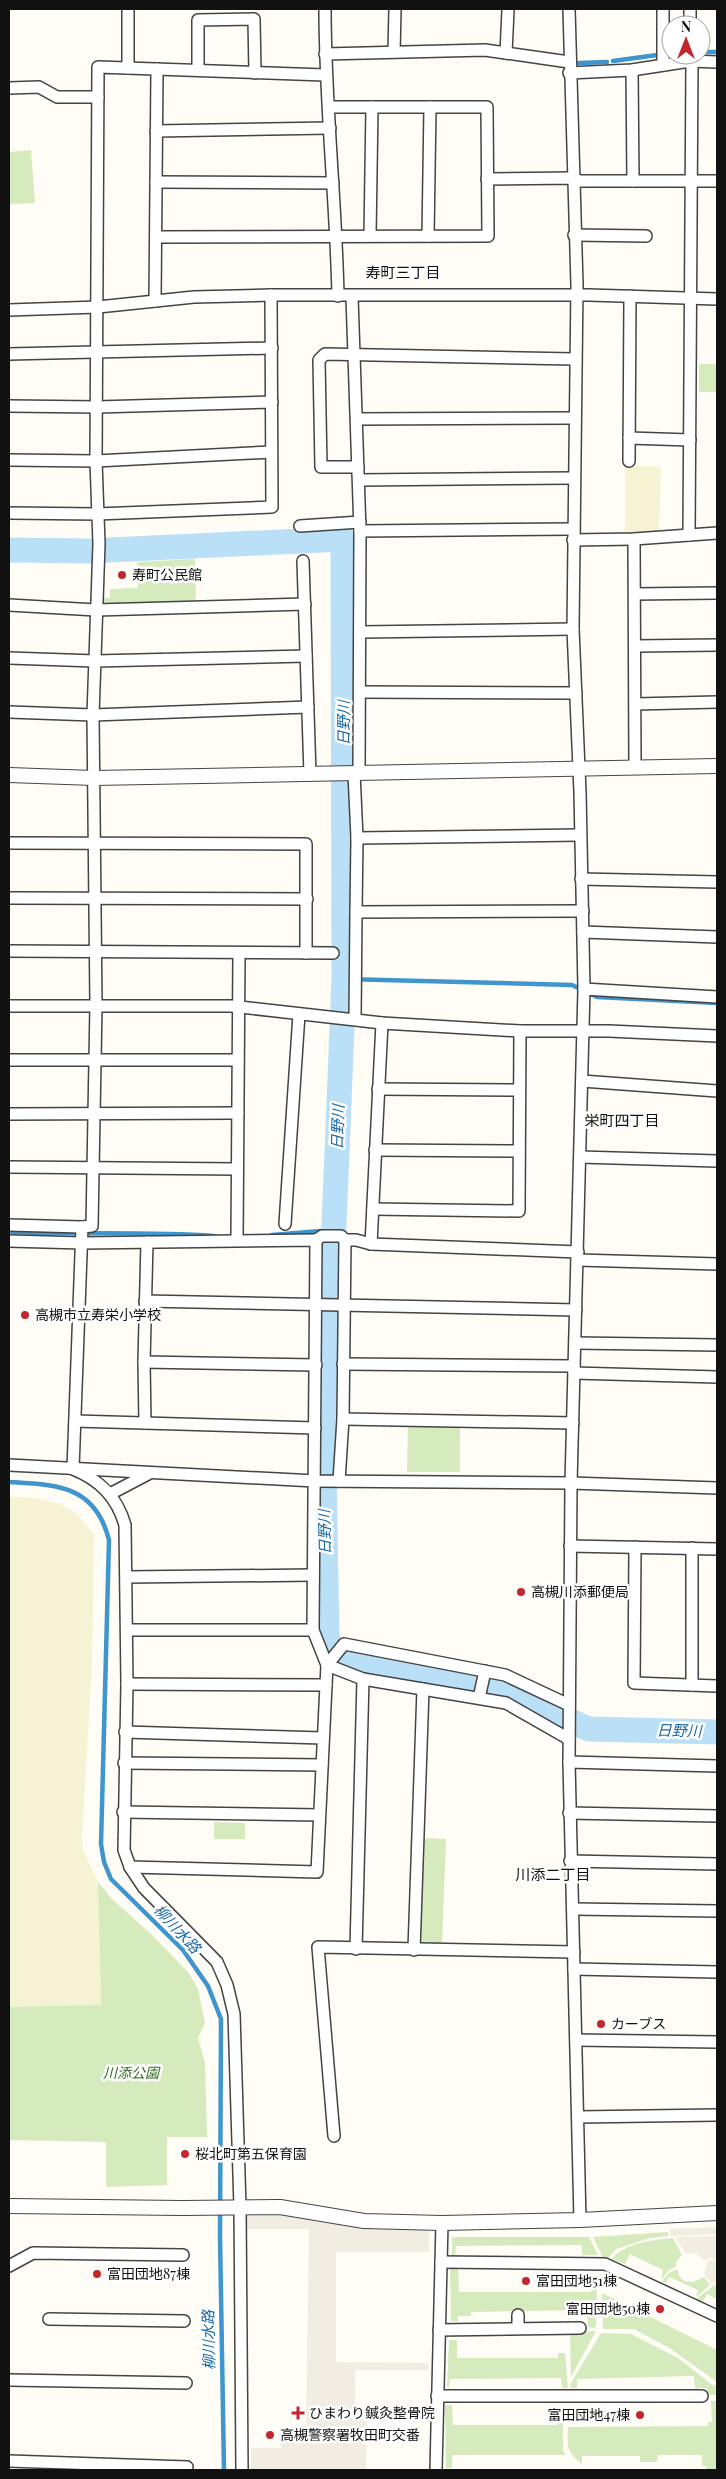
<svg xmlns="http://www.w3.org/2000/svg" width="726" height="2479" font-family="'Playfair Display','Noto Sans JP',serif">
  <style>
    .farmland { fill: #f6f3d4 }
    .green { fill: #d5ebbd }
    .plaza { fill: #f1ede2 }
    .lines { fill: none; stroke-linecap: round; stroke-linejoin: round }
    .stream { stroke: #3f96cf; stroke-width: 4.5 }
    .river { stroke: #b9e0f7; stroke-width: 25 }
    .minor-casing { stroke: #444; stroke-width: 14 }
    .tertiary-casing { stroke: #444; stroke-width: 16 }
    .minor { stroke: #fff; stroke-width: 11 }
    .tertiary { stroke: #fff; stroke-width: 14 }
    .poi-dot { fill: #c4262e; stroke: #fff; stroke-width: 2 }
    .labels { text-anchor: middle; stroke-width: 5; stroke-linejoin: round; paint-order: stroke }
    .poi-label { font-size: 14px; fill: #111; stroke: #fff; text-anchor: start }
    .park-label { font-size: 14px; font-style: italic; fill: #2f6b1f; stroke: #fff }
    .neighbourhood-label { font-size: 15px; fill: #111; stroke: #fff }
    .water-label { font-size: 15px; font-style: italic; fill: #1768a6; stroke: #fff }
  </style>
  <rect width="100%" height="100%" fill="#fffdf5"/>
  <g class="farmland">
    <polygon points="625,465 661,467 659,531 625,533"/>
    <polygon points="9,1497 37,1498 60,1504 76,1513 94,1535 92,1665 82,1838 83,1850 98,1882 101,2005 9,2007"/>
  </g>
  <g class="green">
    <polygon points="31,150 35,203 9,204 9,152"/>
    <rect x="699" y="364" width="18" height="28"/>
    <polygon points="195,559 196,598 193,601 107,604 103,601 103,598 110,598 110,589 138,588 137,562"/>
    <polygon points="408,1423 460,1425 460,1472 407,1472"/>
    <polygon points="214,1822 245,1823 245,1839 214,1839"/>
    <polygon points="424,1838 446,1839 442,1944 424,1944 420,1940"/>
    <polygon points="98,1882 112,1899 153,1936 188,1972 198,1989 205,2023 198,2038 205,2063 207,2137 167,2137 167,2185 106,2187 106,2142 9,2140 9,2007 101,2005"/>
    <polygon points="668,2232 668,2236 650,2238 616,2249 605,2262 593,2237"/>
    <polygon points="452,2237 589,2237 598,2255 582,2255 582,2245 456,2246 455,2256 452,2256"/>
    <path d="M673,2238L682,2255L676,2262V2267L670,2269L661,2280L663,2270L630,2254L625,2264L611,2259C626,2243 651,2240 673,2238Z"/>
    <polygon points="450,2268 458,2268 459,2292 591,2292 592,2287 597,2287 596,2326 594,2328 588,2327 587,2310 471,2312 471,2316 458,2316 458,2322 451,2321"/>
    <polygon points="677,2269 679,2276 684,2281 694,2282 704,2277 710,2285 696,2297 698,2290 669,2277 666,2283 662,2281 668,2274"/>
    <polygon points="717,2283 717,2299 707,2294 703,2302 696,2299"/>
    <polygon points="602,2293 717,2350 717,2382 671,2349 634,2329 603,2329"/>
    <polygon points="596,2331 571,2377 570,2332"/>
    <polygon points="601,2333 631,2334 678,2358 711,2384 717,2386 717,2395 706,2395 707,2388 695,2388 694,2376 577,2379 577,2388 570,2388 571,2383"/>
    <polygon points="449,2340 457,2340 457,2358 558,2358 558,2353 565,2353 568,2388 562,2388 561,2378 450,2379 449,2388 447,2387"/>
    <path d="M711,2401H717V2470H706V2466H702V2455H658L657,2462H640V2456H582V2464C566,2451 567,2447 568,2427L708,2426V2422H712Z"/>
    <polygon points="445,2405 452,2405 453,2425 557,2425 557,2420 563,2420 563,2451 566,2455 452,2455 452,2468 446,2468"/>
  </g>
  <g class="plaza">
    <polygon points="247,2215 281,2215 363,2228 429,2229 429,2252 336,2252 336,2362 428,2363 428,2370 355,2370 355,2412 426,2412 426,2418 367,2418 366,2470 251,2470 251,2448 282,2448 282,2438 306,2438 309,2229 247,2229"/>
    <polygon points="717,2227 717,2234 670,2236 670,2229"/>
    <polygon points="717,2236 717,2259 707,2258 705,2261 696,2253 686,2254 675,2237"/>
    <polygon points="708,2260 717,2261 717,2281 712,2285 704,2274"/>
  </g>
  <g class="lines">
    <g class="stream">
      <polyline points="701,52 717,52"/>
      <polyline points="669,54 671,53"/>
      <polyline points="613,61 657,55"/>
      <polyline points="579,63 607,62"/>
      <polyline points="344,979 572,985 597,997 717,1003"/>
      <path d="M9,1232C77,1235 146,1231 214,1236"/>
      <polyline points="272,1235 332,1230"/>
      <path d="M9,1482C57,1485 95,1485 109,1540L101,1844L104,1862L111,1879L183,1950L208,1986L221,2019L220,2237L224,2470"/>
    </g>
    <polyline class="river" points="9,550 89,551 343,539 344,979 324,1471 327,1639 337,1655 353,1662 505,1693 589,1729 717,1732"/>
    <g class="minor-casing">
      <g id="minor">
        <path d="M325,9C325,104 336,200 338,296"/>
        <polyline points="569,9 577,285 573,629 580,792 584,989 571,1483 569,1762 580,2220"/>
        <polyline points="663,9 663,65"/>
        <polyline points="690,25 690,9"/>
        <polyline points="394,52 395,9"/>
        <polyline points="506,53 508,10"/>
        <polyline points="325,54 485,50 569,62"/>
        <polyline points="128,68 128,9"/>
        <polyline points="198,70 198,20 254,19 255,73"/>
        <polyline points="632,70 633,181"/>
        <polyline points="569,73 632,70 690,61 717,62"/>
        <polyline points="9,88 39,87 57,97 98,97"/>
        <polyline points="156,131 330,128"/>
        <polyline points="487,179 573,178 580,181 717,181"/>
        <polyline points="156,182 333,183"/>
        <polyline points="370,235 372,107"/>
        <polyline points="574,235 646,236"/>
        <polyline points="428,236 430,107"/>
        <polyline points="156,237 488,236 487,107 329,107"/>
        <polyline points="352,297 360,531 359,772"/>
        <polyline points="155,301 157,69"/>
        <polyline points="9,310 98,307 194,297 271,295 589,295 717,299"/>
        <polyline points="9,354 272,348"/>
        <polyline points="9,406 97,407 272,402"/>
        <polyline points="357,419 574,418"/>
        <polyline points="629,438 690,440"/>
        <polyline points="9,460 96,461 271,452"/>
        <polyline points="629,461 630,296"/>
        <polyline points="358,467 321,467 319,360 325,354 574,359"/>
        <polyline points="359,480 573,478"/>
        <polyline points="9,513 97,514 272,507 271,295"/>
        <polyline points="300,526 360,522"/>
        <polyline points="360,531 573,529"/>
        <polyline points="689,535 692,61"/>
        <polyline points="634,539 635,768"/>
        <polyline points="573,540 634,539 717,533"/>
        <polyline points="303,561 310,774"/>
        <polyline points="635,594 717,593"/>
        <polyline points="9,605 96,610 305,604"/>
        <polyline points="361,632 573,629"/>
        <polyline points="636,646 717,645"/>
        <polyline points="9,658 95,661 306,656"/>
        <polyline points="360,692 576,693"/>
        <polyline points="636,704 717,702"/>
        <polyline points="9,712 93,715 308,707"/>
        <polyline points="354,773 357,838 356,912"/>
        <polyline points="357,838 579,835"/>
        <polyline points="9,843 306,844 306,953"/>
        <polyline points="581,879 717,882"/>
        <polyline points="9,898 307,899"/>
        <polyline points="583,932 717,937"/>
        <polyline points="9,951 333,953"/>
        <polyline points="584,989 717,997"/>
        <polyline points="9,1006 231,1006 382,1023 520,1031 609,1031 717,1036"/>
        <polyline points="355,1019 356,912 583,911"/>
        <polyline points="9,1060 238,1060"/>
        <polyline points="582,1081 717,1091"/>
        <polyline points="378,1089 519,1090"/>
        <polyline points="9,1114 238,1113"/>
        <polyline points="375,1150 519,1151"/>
        <polyline points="580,1157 717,1161"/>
        <polyline points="9,1167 237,1169"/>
        <polyline points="373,1209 519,1211 520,1031"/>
        <polyline points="285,1224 299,1014"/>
        <polyline points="9,1225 82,1227"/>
        <polyline points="237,1240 239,953"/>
        <polyline points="316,1240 322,1236 341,1236 345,1240 356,1240 371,1244 578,1252"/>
        <polyline points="9,1241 82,1243 316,1240 313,1630 327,1665 363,1679 506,1703 569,1739"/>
        <polyline points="371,1244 382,1023"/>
        <polyline points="578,1260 717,1264"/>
        <polyline points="145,1301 576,1310"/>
        <polyline points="575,1343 717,1345"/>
        <polyline points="144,1362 316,1365"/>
        <polyline points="343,1364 574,1366"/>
        <polyline points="574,1373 717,1377"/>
        <polyline points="343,1419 573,1423"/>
        <polyline points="75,1421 315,1428"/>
        <polyline points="145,1423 144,1362 147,1242"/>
        <polyline points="9,1465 315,1481 571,1483 717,1488"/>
        <polyline points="73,1469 82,1227 92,1226 96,1005 93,715 99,544 96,461 98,67 325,75"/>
        <path d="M73,1469C100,1480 117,1497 125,1525L127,1684L124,1850L130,1867L144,1888L217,1962L227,1985L234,2014L240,2207L242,2470"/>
        <polyline points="339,1481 343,1419 345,1240"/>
        <polyline points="110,1494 148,1474"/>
        <polyline points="570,1546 717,1549"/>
        <polyline points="635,1547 634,1683 717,1686"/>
        <polyline points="692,1548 692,1685"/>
        <polyline points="127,1577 313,1575"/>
        <polyline points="127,1630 313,1630"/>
        <polyline points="127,1684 326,1685 327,1665 344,1644 505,1675 569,1705"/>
        <polyline points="479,1698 485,1671"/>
        <polyline points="125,1732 323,1738"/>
        <polyline points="569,1762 717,1766"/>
        <polyline points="124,1763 322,1765"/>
        <polyline points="123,1812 319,1815"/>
        <polyline points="569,1813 717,1816"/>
        <polyline points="570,1861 717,1864"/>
        <polyline points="130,1867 317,1872 326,1685"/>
        <polyline points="573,1909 717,1911"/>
        <polyline points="356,1949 363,1679"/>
        <polyline points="414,1950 423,1689"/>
        <polyline points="574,1969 717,1972"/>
        <polyline points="576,2040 717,2042"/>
        <polyline points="578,2117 717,2115"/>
        <polyline points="334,2136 318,1947 574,1952"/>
        <polyline points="441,2262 605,2264 717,2316"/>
        <polyline points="9,2266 33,2253 183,2255"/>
        <polyline points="518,2315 518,2328"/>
        <polyline points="49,2319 184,2321"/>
        <polyline points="439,2330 580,2328"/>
        <polyline points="9,2380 186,2383"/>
        <polyline points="437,2396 702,2396"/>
        <polyline points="9,2461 187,2467"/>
        <polyline points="436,2470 442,2223"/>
      </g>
    </g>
    <g class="tertiary-casing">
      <g id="tertiary">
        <polyline points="9,775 94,778 717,766"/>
        <polyline points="9,2206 182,2208 280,2207 364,2221 442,2223 580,2220 717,2213"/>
      </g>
    </g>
    <use href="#minor" class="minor"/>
    <use href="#tertiary" class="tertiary"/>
  </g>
  <g class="poi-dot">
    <circle cx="122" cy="575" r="5"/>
    <circle cx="25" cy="1315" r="5"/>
    <circle cx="521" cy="1592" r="5"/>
    <circle cx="601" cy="2024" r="5"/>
    <circle cx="185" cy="2154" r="5"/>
    <circle cx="97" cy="2274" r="5"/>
    <circle cx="526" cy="2281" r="5"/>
    <circle cx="660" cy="2309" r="5"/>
    <path d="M295.5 2405.5h5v5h5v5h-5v5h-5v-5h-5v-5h5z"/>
    <circle cx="640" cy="2415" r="5"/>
    <circle cx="270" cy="2435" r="5"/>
  </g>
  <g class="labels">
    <g class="poi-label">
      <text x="132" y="580">寿町公民館</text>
      <text x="35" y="1320">高槻市立寿栄小学校</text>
      <text x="531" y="1597">高槻川添郵便局</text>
      <text x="611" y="2029">カーブス</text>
      <text x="195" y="2159">桜北町第五保育園</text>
      <text x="107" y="2279">富田団地87棟</text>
      <text x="536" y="2286">富田団地51棟</text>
      <text x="650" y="2314" text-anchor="end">富田団地50棟</text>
      <text x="309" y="2418">ひまわり鍼灸整骨院</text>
      <text x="630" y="2420" text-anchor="end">富田団地47棟</text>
      <text x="280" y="2440">高槻警察署牧田町交番</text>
    </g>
    <g class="park-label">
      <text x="131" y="2078">川添公園</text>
    </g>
    <g class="neighbourhood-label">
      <text x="403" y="278">寿町三丁目</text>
      <text x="622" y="1126">栄町四丁目</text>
      <text x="553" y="1880">川添二丁目</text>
    </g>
    <g class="water-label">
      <text transform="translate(344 723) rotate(-90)" y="5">日野川</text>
      <text transform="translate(338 1127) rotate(-88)" y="5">日野川</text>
      <text transform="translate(325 1532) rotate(-91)" y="5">日野川</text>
      <text transform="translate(679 1731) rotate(1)" y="5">日野川</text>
      <text transform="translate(177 1929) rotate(47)" y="5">柳川水路</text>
      <text transform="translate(209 2340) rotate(-91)" y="5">柳川水路</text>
    </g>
  </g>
  <rect width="726" height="2479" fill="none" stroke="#111111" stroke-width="20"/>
  <g transform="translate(686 40)"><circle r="24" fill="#ffffff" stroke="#a0a0a0"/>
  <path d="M0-4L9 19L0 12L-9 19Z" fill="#c4262e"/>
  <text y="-8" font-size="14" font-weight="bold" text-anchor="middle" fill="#111111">N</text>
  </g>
</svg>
